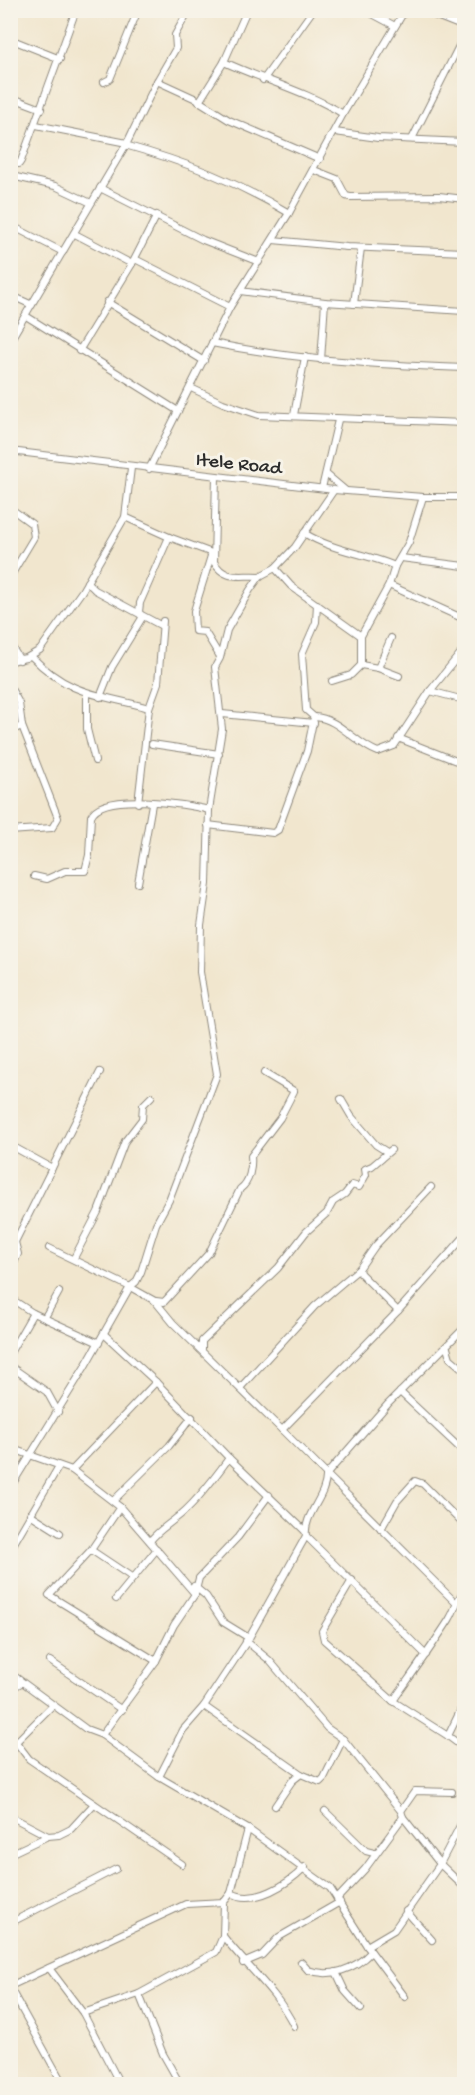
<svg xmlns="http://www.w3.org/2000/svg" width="475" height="2095" font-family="'Gochi Hand',sans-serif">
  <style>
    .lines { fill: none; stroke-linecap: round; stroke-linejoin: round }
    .minor-casing { stroke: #8e887c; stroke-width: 8 }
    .minor { stroke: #fff; stroke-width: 6 }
    .labels { text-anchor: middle; stroke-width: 6; stroke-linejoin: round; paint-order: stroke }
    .street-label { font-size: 20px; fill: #2b2b2b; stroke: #f7f3e8 }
  </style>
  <rect width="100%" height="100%" fill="#f7f3e8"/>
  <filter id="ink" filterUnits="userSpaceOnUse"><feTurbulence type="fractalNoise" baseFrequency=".0167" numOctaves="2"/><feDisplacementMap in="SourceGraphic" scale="12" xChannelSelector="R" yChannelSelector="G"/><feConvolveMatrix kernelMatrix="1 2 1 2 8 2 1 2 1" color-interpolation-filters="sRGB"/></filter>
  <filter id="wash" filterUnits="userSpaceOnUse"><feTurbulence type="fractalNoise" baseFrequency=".008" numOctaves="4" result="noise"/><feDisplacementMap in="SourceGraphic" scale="24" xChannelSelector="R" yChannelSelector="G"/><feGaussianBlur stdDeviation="1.35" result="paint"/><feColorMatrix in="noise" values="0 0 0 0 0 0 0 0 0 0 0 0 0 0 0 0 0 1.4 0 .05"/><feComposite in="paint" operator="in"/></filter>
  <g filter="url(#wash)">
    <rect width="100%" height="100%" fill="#f1e6ce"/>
  </g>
  <g filter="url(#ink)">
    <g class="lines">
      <g class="minor-casing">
        <g id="minor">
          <polyline points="365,10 395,26"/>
          <polyline points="421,10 464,27"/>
          <polyline points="10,39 60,59"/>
          <path d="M224,62C263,80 306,91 343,114"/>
          <polyline points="263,80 313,10"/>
          <polyline points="157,81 194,98 229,120 320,159"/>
          <polyline points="104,82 110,79 138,10"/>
          <polyline points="10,97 42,109"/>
          <polyline points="199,102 224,62 247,10"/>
          <polyline points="36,125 127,143"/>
          <polyline points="335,132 378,138 464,142"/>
          <polyline points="412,139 464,36"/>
          <path d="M125,145C186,162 235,181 289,213"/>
          <polyline points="10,163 19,164 21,161 76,10"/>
          <polyline points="314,170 337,179 346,196 350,197 439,196 464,199"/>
          <polyline points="16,177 55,186 91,203"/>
          <polyline points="100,188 203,240 259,262"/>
          <polyline points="10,225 63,252"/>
          <polyline points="75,234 132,264"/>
          <polyline points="273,240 347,247 464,252"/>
          <polyline points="135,259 230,307"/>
          <polyline points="240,291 325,302 464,311"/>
          <polyline points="10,295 32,305"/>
          <polyline points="107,302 204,361"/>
          <polyline points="354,304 361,248"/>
          <polyline points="26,316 178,411"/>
          <polyline points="10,341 127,143 157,81 176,48 175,35 189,10"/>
          <path d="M212,343C295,360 380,365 464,368"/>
          <polyline points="79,351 132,264 157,215"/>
          <polyline points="321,360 325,302"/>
          <polyline points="191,388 223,403 259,415 464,423"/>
          <polyline points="294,415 305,357"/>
          <polyline points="10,451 334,490 423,497 464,497"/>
          <polyline points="149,469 230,307 289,213 343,114 405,10"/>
          <polyline points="326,474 345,490"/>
          <path d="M216,476L214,562C225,582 242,574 260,576"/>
          <polyline points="322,488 338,420"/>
          <polyline points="10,508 32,524 34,537 10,577"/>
          <polyline points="125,517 169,537 212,553"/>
          <path d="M304,533C333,551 364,553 395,566"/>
          <polyline points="211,556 194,611 195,631 205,632 219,655"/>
          <polyline points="401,558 464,566"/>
          <polyline points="275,568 291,586 361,636"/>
          <polyline points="87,582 95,590 162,626"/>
          <polyline points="389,585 464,619"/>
          <path d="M317,604L316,622L302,654L306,710L314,717C339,718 355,744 378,752L394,746L430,691L464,649"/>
          <polyline points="142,617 139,612 140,603 169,537"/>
          <polyline points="10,644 20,660"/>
          <path d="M31,656C70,696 98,694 149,708"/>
          <polyline points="10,661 26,658 40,650 82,591 125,517 131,468"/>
          <polyline points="378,668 391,638"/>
          <polyline points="399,676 378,668 361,665 361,636 389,585 395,566 409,542 423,497"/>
          <polyline points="332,681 351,675 361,665"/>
          <polyline points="10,687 19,703 22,726 58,818 52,828 10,831"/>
          <polyline points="430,691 464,700"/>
          <polyline points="87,694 87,729 95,761"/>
          <polyline points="100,697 112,667 142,618"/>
          <polyline points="222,714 314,723"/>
          <polyline points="10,731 22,726"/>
          <polyline points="398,738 464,764"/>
          <polyline points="152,744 219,754"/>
          <polyline points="138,803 149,708 158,683 163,621"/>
          <polyline points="208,825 273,833 278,830 307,751 314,717"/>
          <path d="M34,876L47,879L65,871H85L89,855L91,816C102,791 186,804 209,810"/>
          <polyline points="138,883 152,804"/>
          <polyline points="341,1099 351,1116 376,1145 387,1152"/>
          <polyline points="10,1145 52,1168"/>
          <polyline points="10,1239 15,1242 18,1254 10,1272"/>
          <polyline points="15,1242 100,1072"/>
          <polyline points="49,1248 130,1287 136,1282 141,1272 156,1224 169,1200 217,1074 200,972 201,925 207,884 209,810 222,729 215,667 220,658 227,630 250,590 260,576 275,568 295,547 334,490"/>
          <polyline points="74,1258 98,1212 125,1141 142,1119 143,1105 151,1097"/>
          <polyline points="10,1298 33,1313 99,1343"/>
          <path d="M156,1301L164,1302L209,1253L240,1189C250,1182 252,1167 251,1156L280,1118L294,1091L264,1073"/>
          <polyline points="398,1311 360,1273 359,1269 375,1246 431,1187"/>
          <polyline points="45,1317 59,1292"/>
          <polyline points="104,1334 156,1382 229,1458 305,1531"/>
          <polyline points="447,1348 450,1358 464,1370"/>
          <polyline points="200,1349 202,1349 202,1341 278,1268 306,1232 327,1213 333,1202 345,1194 352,1185 359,1187 366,1175 365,1169 372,1166 391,1150"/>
          <polyline points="10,1353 33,1313"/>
          <polyline points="10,1366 47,1392 58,1412"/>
          <polyline points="240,1388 315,1306 359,1269"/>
          <polyline points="400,1392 464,1452"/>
          <polyline points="282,1430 455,1602"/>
          <polyline points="10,1448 72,1470 120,1507 195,1594"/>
          <polyline points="72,1470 156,1382"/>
          <polyline points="10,1488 84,1368 130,1287 155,1301 173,1323 282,1430 398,1311 464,1237"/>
          <polyline points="113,1501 169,1446 192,1417"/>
          <polyline points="30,1514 60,1533"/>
          <polyline points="381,1529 397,1501 415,1481 423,1484 464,1525"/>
          <polyline points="306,1536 426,1655"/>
          <path d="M150,1541C158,1531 165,1527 175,1519C192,1507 216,1476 229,1458"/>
          <polyline points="10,1550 59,1466"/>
          <polyline points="91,1550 120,1507"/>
          <polyline points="133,1578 91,1550 49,1595 156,1661"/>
          <polyline points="352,1580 322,1631 324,1640 393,1701 448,1736 464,1703"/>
          <polyline points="194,1586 206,1596 223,1622 249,1638"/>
          <polyline points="116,1599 157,1549"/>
          <polyline points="246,1641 269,1660 327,1728 343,1739 401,1811 403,1817 365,1869 337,1899"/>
          <polyline points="50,1661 122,1710"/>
          <polyline points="10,1673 86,1729 102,1735 159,1777 248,1829 330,1888 367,1946 405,1997"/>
          <polyline points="10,1689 21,1683"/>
          <path d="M393,1701C412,1674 431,1648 449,1620C456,1609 455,1602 464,1591"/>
          <polyline points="204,1706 301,1774"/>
          <polyline points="102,1735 156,1661 174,1625 195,1594 199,1578 238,1537 269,1495"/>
          <polyline points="448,1736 464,1748"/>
          <polyline points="16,1742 29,1759 182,1864"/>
          <polyline points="10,1748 52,1706"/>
          <path d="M159,1777L183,1730L204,1706L249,1638L306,1536C303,1515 327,1496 326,1475L388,1404L464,1328"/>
          <polyline points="275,1806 292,1781 301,1774 320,1782 324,1778 343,1739"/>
          <polyline points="325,1811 366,1851 374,1853"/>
          <polyline points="401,1811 415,1791 452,1792"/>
          <polyline points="10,1816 48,1836"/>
          <polyline points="403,1817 440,1864 464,1887"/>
          <polyline points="10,1854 48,1836 59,1835 71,1829 94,1804"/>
          <path d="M231,1893C255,1906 288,1884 305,1867"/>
          <polyline points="406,1911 432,1940"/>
          <polyline points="10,1923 116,1869"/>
          <path d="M223,1936C246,1966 277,1991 294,2026"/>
          <polyline points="367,1946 394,1930 440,1864 464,1818"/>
          <path d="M301,1962L308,1970C330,1978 354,1970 371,1952"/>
          <polyline points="243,1963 262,1955 279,1937 340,1902"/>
          <polyline points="49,1968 83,2013 120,2084"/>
          <polyline points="336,1972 345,1991 361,2009"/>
          <polyline points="10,1986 186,1904 224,1902"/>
          <polyline points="10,1988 63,2084"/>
          <polyline points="83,2013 139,1994"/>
          <polyline points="180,2084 163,2054 139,1994 216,1952 223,1936 224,1902 231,1893 248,1829"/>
        </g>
      </g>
      <use href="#minor" class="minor"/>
    </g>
  </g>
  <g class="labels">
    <g class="street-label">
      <text transform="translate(239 462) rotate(6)" y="7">Itele Road</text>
    </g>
  </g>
  <rect width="475" height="2095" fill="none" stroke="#f7f3e8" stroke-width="36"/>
</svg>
